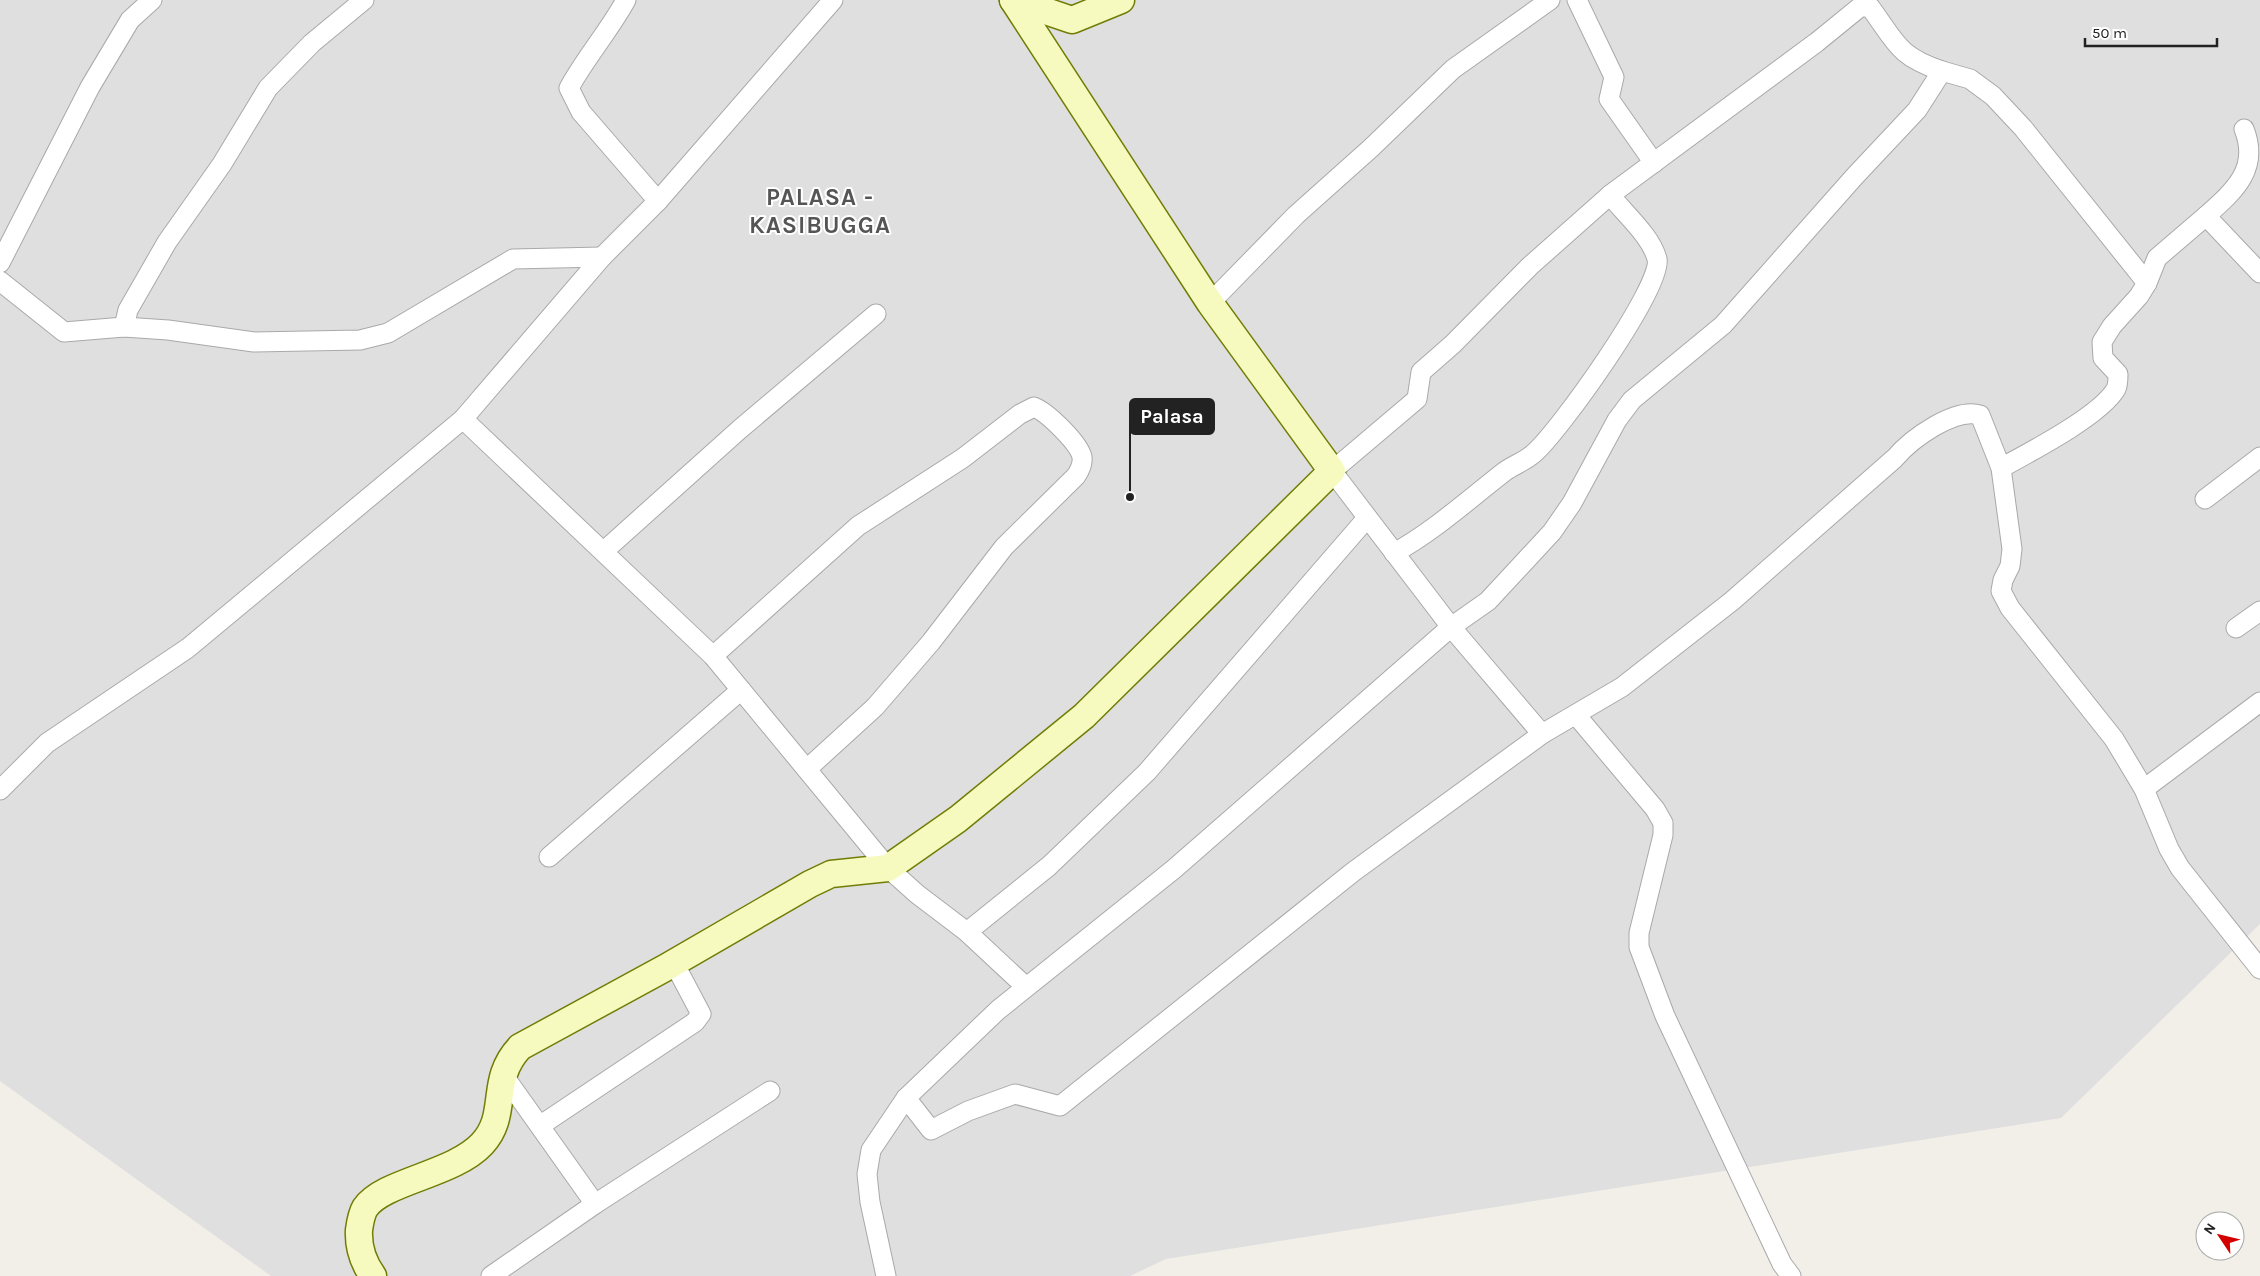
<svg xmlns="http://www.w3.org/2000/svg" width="2260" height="1276" font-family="Karla,sans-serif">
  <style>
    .residential { fill: #e0dfdf }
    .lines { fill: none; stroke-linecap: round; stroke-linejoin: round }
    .street-casing { stroke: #a9a9a9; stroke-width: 21 }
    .secondary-casing { stroke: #707d05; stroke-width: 29 }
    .street { stroke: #fff; stroke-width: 19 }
    .secondary { stroke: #f7fabf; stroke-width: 26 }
    .labels { text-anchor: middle; stroke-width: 4; stroke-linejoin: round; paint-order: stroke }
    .district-label { font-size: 24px; font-weight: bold; letter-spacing: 1px; fill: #555; stroke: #fff }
    .leader { fill: none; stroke: #222; stroke-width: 2 }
    .callout-dot { fill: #222; stroke: #fff; stroke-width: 2 }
    .callout { fill: #222; stroke: #222; stroke-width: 2 }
    .callout-label { font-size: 20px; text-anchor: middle; font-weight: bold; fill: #fff }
  </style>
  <rect width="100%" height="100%" fill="#f2efe9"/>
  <polygon class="residential" points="0,0 2260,0 2260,924 2061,1118 1166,1259 1130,1276 271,1276 0,1081"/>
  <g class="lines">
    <g class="street-casing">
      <g id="street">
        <path d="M626,0C609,31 586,57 569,88L581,112L658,201"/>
        <polyline points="1577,0 1614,77 1609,99 1654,163"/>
        <polyline points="1942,71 1970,79 1993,96 2023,128 2147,283"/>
        <path d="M2206,216C2234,191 2260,169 2244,129"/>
        <polyline points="0,263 90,87 130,20 152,0"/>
        <polyline points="0,281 64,332 124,327 168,330 254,342 360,340 388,333 513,259 602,257"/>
        <polyline points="1210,303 1296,215 1371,148 1453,69 1550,0"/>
        <polyline points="124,327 128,310 167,242 222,164 268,88 312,43 364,0"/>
        <polyline points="463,419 713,656 888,868 917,894 967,932 1026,987"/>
        <path d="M2001,468C2030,452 2100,416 2116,389C2118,385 2118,379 2118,374L2103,358L2102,342L2112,326L2139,296L2147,283L2157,258L2206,216L2260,273"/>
        <polyline points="2205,499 2260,457"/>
        <polyline points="604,551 740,429 876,314"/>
        <path d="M1394,553C1434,531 1468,500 1504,472C1513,465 1524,462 1533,454C1557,435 1664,285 1657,259C1651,236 1625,214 1610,195"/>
        <polyline points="2236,628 2260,611"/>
        <path d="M713,656L858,526L963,458L1020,414L1034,407C1047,412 1079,443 1082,457C1083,464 1080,470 1076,476L1004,547L931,642L875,707L807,769"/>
        <polyline points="1576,715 1655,809 1663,823 1663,835 1639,933 1639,947 1665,1016 1782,1264 1791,1276"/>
        <polyline points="2144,789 2260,702"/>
        <polyline points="0,790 47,743 188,648 463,419 602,257 658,201 833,0"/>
        <polyline points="549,857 741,690"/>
        <polyline points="967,932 1049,866 1147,772 1367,518"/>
        <polyline points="502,1073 595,1204"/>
        <path d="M906,1098L931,1130L968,1111L1015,1094L1060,1106L1353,872L1542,734L1622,687L1732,601L1895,458C1911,439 1955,407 1980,415L2001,468L2012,549L2010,566L2003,580L2001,591L2010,608L2114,739L2144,789L2169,849L2180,868L2260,969"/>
        <polyline points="541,1125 695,1022 701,1014 674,963"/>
        <polyline points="491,1276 595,1204 770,1091"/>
        <path d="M886,1276L870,1202L867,1174L871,1150L906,1098L998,1010L1174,869L1451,627L1488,601L1552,532L1572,503L1617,420L1632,400L1723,325L1855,176L1917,110L1942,71C1897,56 1896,42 1870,7H1860L1817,42L1610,195L1530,266L1453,344L1421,372L1417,399L1332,471L1451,627L1542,734"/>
      </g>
    </g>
    <g class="secondary-casing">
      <g id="secondary">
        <polyline points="1013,0 1072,20 1121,0"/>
        <path d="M373,1276C363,1262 358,1248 359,1230C360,1223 362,1213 365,1208C383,1181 453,1175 482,1144C510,1114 488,1081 520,1047L665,968L810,884L831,874L888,868L958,819L1084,716L1332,471L1210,303L1013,0"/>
      </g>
    </g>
    <use href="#street" class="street"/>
    <use href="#secondary" class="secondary"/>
  </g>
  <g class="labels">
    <g class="district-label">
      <text x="820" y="205">PALASA -<tspan x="820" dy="28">KASIBUGGA</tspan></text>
    </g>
  </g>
  <path class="leader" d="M1130 497L1130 416"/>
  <circle class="callout-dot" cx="1130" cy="497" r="5"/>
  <rect class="callout" x="1130" y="399" width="84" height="35" rx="5"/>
  <g class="callout-label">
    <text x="1172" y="423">Palasa</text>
  </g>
  <g transform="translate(2220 1236) rotate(305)"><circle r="24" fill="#ffffff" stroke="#a7a7a7"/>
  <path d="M0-4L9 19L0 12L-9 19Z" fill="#d40000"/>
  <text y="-8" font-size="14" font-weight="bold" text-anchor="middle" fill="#222222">N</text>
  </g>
  <path d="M2085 38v8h132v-8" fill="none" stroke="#222222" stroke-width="2.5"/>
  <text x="2092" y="38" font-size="15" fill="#222222" stroke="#ffffff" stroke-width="4" paint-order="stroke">50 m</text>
</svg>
